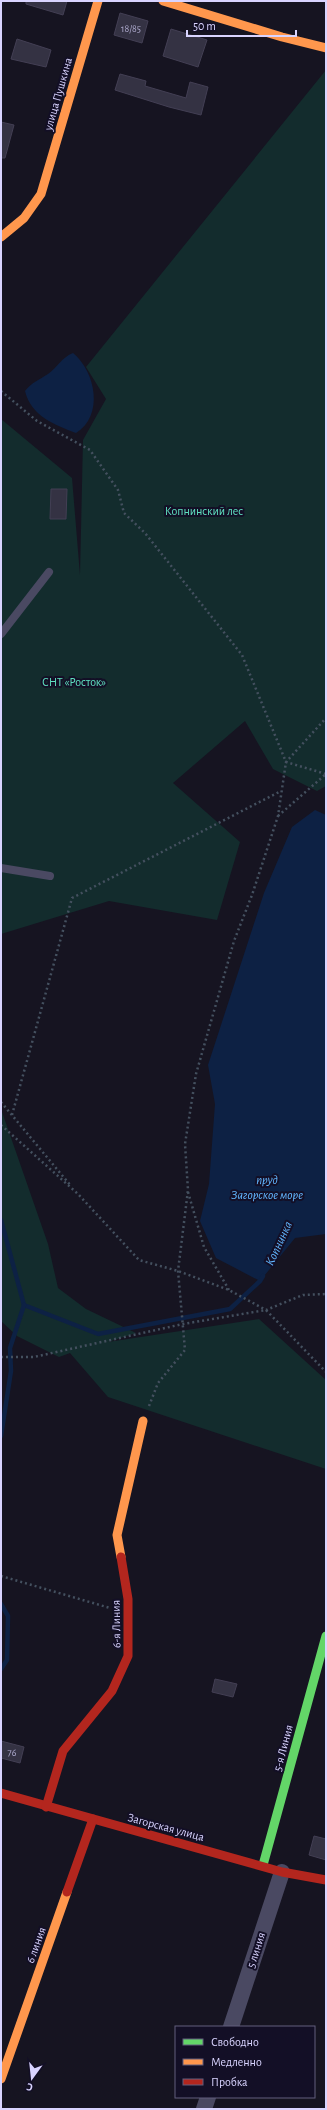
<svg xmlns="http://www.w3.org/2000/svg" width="327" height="2110" font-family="'Alegreya Sans',sans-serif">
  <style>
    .green { fill: #132c2d }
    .water { fill: #0d2144 }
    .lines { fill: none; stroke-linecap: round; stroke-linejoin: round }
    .stream { stroke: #0d2144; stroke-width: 4.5 }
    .building { fill: #343243; stroke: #433f54 }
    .path { stroke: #44505f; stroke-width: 2.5; stroke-dasharray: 2 3; stroke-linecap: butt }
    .lane { stroke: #4a4962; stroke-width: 8 }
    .street { stroke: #4a4962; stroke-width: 16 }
    .fast { stroke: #63d668; stroke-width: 9 }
    .slow { stroke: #ff974d; stroke-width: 9 }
    .jam { stroke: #b3261e; stroke-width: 9 }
    .labels { text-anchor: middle; stroke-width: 4; stroke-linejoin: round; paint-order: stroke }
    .number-label { font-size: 10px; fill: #b0acd0 }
    .street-label { font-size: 12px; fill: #d9d4ff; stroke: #130f26 }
    .park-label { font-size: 12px; fill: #5fe0c0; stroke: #130f26 }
    .water-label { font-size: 13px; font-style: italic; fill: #62b6ff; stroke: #130f26 }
  </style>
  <rect width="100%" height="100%" fill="#161421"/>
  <g class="green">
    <polygon points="326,70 326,786 317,791 273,769 245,721 173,783 240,842 217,920 109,901 1,934 1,419 72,478 80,575 83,440 106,399 86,367"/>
    <polygon points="1,1109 48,1244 58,1288 86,1309 136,1333 108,1342 259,1319 326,1380 326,1469 108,1397 70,1353 59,1357 17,1336 1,1321"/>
  </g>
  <g class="water">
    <path d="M73,353C96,372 104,416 76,433C55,425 31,416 25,391C32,382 39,380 48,374C57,368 62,357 73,353Z"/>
    <polygon points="315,810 326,815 326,1234 295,1238 260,1281 216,1258 200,1221 209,1184 215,1104 208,1065 264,893 292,827"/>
  </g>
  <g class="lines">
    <g class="stream">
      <polyline points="1,1220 24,1305 98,1334 230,1309 260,1281 263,1276"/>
      <polyline points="1,1436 11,1371 10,1348 24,1305"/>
      <polyline points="1,1604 8,1616 7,1660 1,1669"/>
    </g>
  </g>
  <g class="building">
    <polygon points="26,1 67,1 63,15 26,4"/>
    <polygon points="120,13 148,21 142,43 114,35"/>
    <polygon points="171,29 207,40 198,67 163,56"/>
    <polygon points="17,39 51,50 46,67 11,59"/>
    <polygon points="120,74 146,81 145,86 186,98 190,82 208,87 201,115 169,107 115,90"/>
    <polygon points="1,122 14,125 5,158 1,158"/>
    <polygon points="51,489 67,489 66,519 50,519"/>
    <polygon points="215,1679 237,1684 233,1697 212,1692"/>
    <polygon points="1,1741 24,1747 20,1763 1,1758"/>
    <polygon points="314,1836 326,1839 326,1860 309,1855"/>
  </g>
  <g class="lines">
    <g class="path">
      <polyline points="1,391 37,421 90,450 118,490 124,513 145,533 242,655 286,762 326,774"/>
      <polyline points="278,816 326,774"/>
      <polyline points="1,1102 71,1186"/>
      <polyline points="12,1115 72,898 281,791"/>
      <polyline points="1,1125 78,1194 139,1260 178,1271 229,1290 266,1310 303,1295 326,1294"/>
      <polyline points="188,1192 204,1247 229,1290"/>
      <polyline points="1,1357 34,1357 183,1324 266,1310 326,1372"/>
      <polyline points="149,1406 158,1383 185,1350 178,1271 188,1190 185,1144 196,1074 234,941 252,895 278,816 286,762 326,718"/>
      <polyline points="1,1576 110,1608"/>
    </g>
    <g class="lane">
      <polyline points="1,634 49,572"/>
      <polyline points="1,868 50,876"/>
    </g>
    <g class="street">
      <polyline points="231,2027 282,1872"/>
      <polyline points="204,2109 208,2097"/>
    </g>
    <polyline class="fast" points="263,1865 326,1636"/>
    <g class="slow">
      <polyline points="163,1 282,37 326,48"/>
      <polyline points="1,237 24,218 41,194 98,1"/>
      <polyline points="121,1557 117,1535 143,1421"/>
      <polyline points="1,2079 67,1892"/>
    </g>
    <g class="jam">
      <polyline points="1,1793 282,1872 326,1880"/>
      <polyline points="46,1807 63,1751 112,1691 128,1656 128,1599 121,1557"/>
      <polyline points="67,1892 93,1819"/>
    </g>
  </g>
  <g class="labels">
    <g class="number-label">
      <text x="131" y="32">18/85</text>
      <text x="12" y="1756">76</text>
    </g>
    <g class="street-label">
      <text transform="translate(58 94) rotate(-74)" y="4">улица Пушкина</text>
      <text transform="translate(116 1624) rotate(-91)" y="4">6-я Линия</text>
      <text transform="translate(283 1748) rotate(-75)" y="4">5-я Линия</text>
      <text transform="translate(166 1827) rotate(15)" y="4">Загорская улица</text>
      <text transform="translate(36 1945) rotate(-70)" y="4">6 линия</text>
      <text transform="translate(256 1950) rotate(-72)" y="4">5 линия</text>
    </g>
    <g class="park-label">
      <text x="204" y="515">Копнинский лес</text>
      <text x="74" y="686">СНТ «Росток»</text>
    </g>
    <g class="water-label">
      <text x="267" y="1184">пруд<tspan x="267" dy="15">Загорское море</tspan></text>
      <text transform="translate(278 1243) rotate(-65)" y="5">Копнинка</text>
    </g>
  </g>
  <rect width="327" height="2110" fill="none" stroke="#d9d4ff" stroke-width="4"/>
  <rect x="175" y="2026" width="140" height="72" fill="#130f26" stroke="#625e7d"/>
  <rect x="183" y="2039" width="20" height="6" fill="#63d668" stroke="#625e7d"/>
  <text x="211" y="2046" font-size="12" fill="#d9d4ff">Свободно</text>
  <rect x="183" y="2059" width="20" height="6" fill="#ff974d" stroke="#625e7d"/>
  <text x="211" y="2066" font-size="12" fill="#d9d4ff">Медленно</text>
  <rect x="183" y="2079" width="20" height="6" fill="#b3261e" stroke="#625e7d"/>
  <text x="211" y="2086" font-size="12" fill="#d9d4ff">Пробка</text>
  <g transform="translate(32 2078) rotate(195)" stroke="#130f26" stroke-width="3" paint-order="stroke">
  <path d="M0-3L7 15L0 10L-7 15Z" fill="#d9d4ff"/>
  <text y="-6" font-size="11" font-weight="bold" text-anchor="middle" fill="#d9d4ff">С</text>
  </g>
  <path d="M187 30v6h109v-6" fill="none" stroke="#d9d4ff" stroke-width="2"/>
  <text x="193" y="30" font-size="12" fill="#d9d4ff" stroke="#130f26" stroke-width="3" paint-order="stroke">50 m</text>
</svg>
